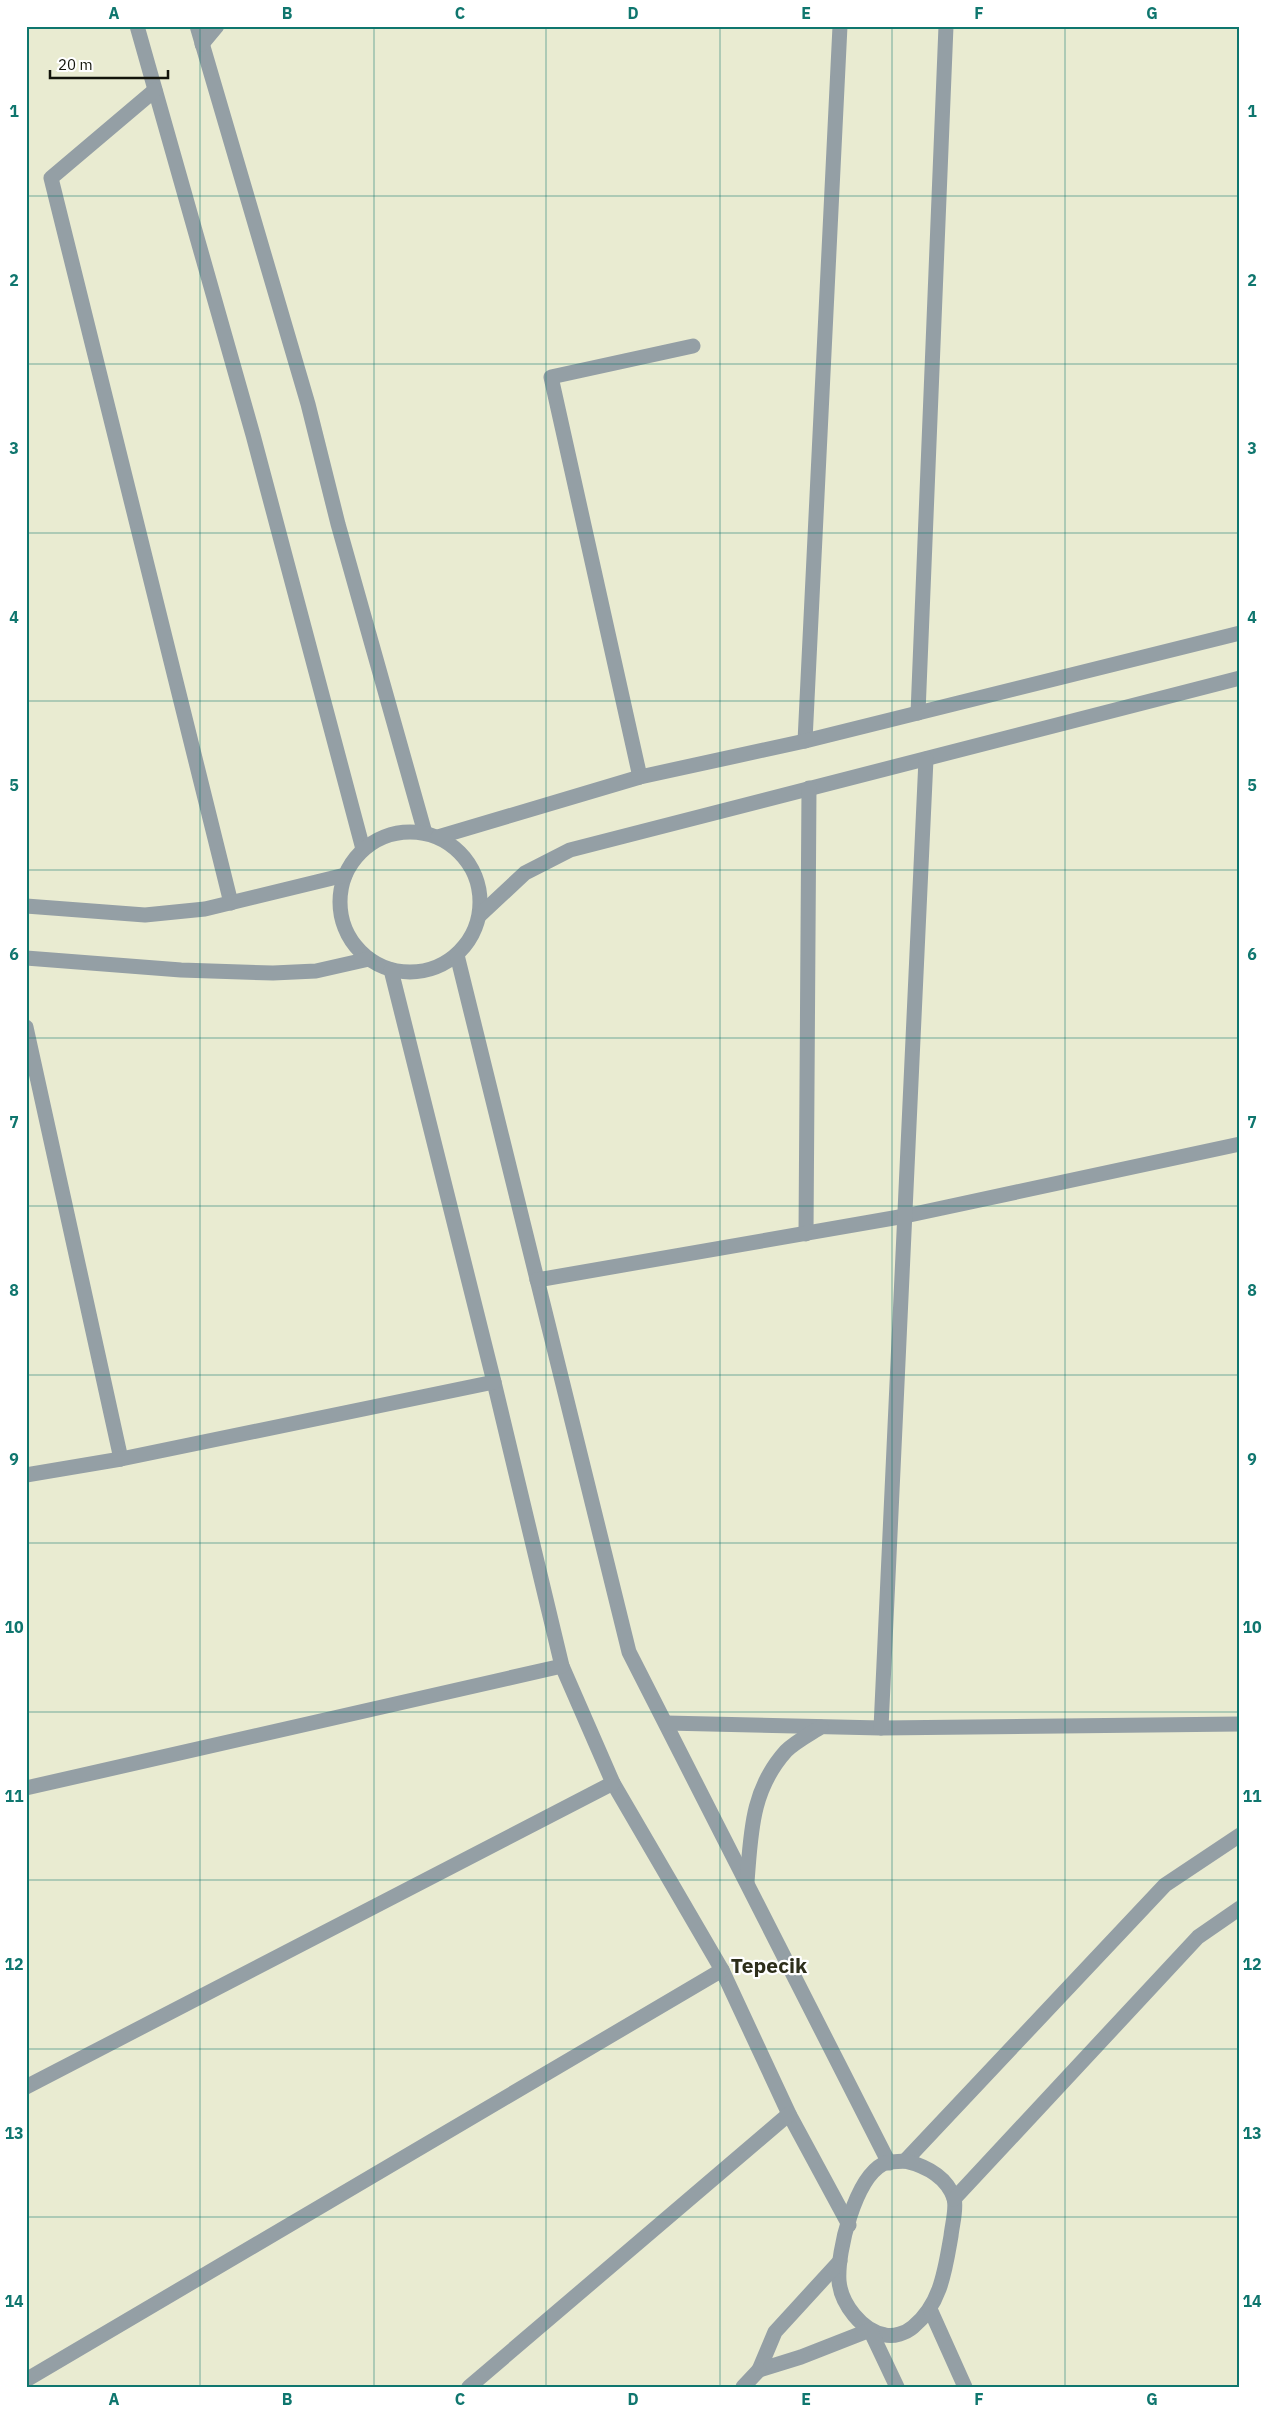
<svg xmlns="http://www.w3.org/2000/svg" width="1266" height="2413" font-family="'IBM Plex Sans',sans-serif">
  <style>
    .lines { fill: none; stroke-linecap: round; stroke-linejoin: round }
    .street { stroke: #949fa5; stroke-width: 15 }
    .grid { fill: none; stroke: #0f766e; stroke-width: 1; stroke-opacity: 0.55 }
    .labels { text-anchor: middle; stroke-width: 4.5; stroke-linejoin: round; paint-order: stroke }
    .district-label { font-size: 21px; font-weight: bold; fill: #2d2e1a; stroke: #fff }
    .neatline { fill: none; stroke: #0f766e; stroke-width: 2 }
    .grid-label { font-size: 16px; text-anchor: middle; font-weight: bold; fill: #0f766e }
  </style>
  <rect width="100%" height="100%" fill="#e9ebd1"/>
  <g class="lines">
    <g class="street">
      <polyline points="137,26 253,435 363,849"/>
      <polyline points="197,26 308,404 338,524 425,833"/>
      <polyline points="202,44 217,26"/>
      <polyline points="155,90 51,178 231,903"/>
      <polyline points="918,713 946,26"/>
      <polyline points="805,741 840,26"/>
      <polyline points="640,777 551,377 693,346"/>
      <circle cx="410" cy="902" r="70"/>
      <polyline points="438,837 640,777 805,741 1240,633"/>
      <polyline points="26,906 145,915 205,909 345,875"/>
      <polyline points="480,915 525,873 570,850 1240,678"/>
      <polyline points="457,955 629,1652 889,2163"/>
      <polyline points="26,958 181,970 273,973 316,971 369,959"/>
      <polyline points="391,970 494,1382 562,1666 613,1783 722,1970 789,2114 849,2225"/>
      <polyline points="26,1027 121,1459"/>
      <polyline points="806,1234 809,788"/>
      <polyline points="537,1280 905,1216 1240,1144"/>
      <polyline points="26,1475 121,1459 494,1382"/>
      <polyline points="666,1723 881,1728 1240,1724"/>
      <polyline points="881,1728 926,759"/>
      <polyline points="26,1788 562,1666"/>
      <path d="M747,1882C751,1833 751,1790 786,1751C795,1742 810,1734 821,1727"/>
      <polyline points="26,2087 613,1783"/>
      <polyline points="905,2161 1165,1885 1240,1835"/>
      <path d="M905,2161C926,2166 946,2176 954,2198C957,2208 952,2225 951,2236C945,2270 941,2304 913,2327C906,2333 894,2337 885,2335C862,2331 841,2304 839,2281C837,2251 855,2179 883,2164C889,2161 899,2162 905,2161Z"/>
      <polyline points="954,2199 1198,1937 1240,1908"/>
      <polyline points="840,2261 775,2332 759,2370 801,2357 870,2330 897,2387"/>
      <polyline points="930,2309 965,2387"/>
      <polyline points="26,2380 722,1970"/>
      <polyline points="469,2387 789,2114"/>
      <polyline points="743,2387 759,2370"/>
    </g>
  </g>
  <path class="grid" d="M200,26V2387M374,26V2387M546,26V2387M720,26V2387M892,26V2387M1065,26V2387M26,196H1240M26,364H1240M26,533H1240M26,701H1240M26,870H1240M26,1038H1240M26,1206H1240M26,1375H1240M26,1543H1240M26,1712H1240M26,1880H1240M26,2049H1240M26,2217H1240"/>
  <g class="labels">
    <g class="district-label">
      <text x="769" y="1973">Tepecik</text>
    </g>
  </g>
  <rect width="1266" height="2413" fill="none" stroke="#ffffff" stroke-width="55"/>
  <path d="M50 70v8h118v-8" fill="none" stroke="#13140b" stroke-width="2.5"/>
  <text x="58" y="70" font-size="15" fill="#13140b" stroke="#ffffff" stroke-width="4" paint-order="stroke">20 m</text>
  <rect x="28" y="28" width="1210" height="2358" class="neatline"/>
  <g class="grid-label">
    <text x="114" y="19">A</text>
    <text x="287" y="19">B</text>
    <text x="460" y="19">C</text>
    <text x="633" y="19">D</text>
    <text x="806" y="19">E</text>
    <text x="979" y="19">F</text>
    <text x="1152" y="19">G</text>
    <text x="14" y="117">1</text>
    <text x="1252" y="117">1</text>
    <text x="14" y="286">2</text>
    <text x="1252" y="286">2</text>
    <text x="14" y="454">3</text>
    <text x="1252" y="454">3</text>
    <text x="14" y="623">4</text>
    <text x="1252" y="623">4</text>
    <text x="14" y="791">5</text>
    <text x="1252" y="791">5</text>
    <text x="14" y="960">6</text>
    <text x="1252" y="960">6</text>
    <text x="14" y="1128">7</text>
    <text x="1252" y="1128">7</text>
    <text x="14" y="1296">8</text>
    <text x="1252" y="1296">8</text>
    <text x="14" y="1465">9</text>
    <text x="1252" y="1465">9</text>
    <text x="14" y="1633">10</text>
    <text x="1252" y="1633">10</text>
    <text x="14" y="1802">11</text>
    <text x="1252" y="1802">11</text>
    <text x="14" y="1970">12</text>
    <text x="1252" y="1970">12</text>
    <text x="14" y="2139">13</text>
    <text x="1252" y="2139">13</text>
    <text x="14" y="2307">14</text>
    <text x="1252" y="2307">14</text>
    <text x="114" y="2405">A</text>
    <text x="287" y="2405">B</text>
    <text x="460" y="2405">C</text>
    <text x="633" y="2405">D</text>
    <text x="806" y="2405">E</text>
    <text x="979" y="2405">F</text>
    <text x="1152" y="2405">G</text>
  </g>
</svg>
